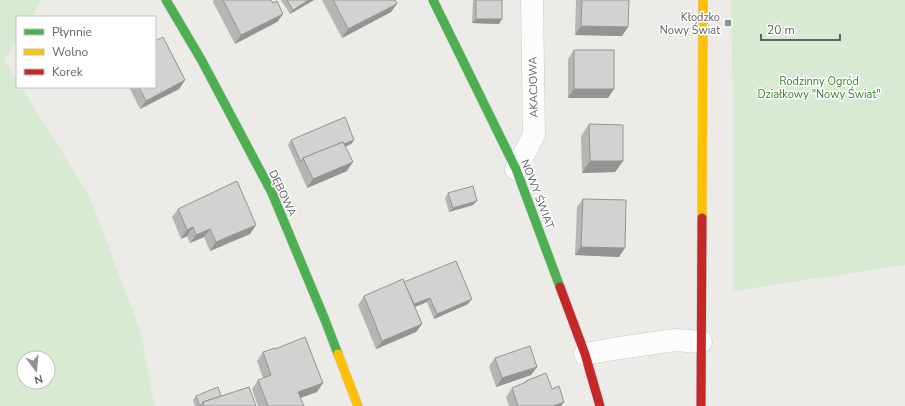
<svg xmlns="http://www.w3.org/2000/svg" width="905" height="406" font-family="'Nunito Sans',sans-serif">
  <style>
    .green { fill: #d8ead2; fill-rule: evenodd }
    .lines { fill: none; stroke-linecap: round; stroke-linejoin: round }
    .street-casing { stroke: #c9c9c9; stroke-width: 23 }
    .fast-casing { stroke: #c9caca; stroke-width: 10 }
    .slow-casing { stroke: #c9caca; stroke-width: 10 }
    .jam-casing { stroke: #c9caca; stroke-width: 10 }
    .street { stroke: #fcfcfc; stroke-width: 22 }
    .fast { stroke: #4caf50; stroke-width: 9 }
    .slow { stroke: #ffc107; stroke-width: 9 }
    .jam { stroke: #c62828; stroke-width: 9 }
    .wall { fill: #b6b5b4 }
    .shaded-wall { fill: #949392 }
    .building { fill: #d4d2d1; stroke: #949392 }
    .poi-dot { fill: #8f9394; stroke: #fff; stroke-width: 1.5 }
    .labels { text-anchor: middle; stroke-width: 3; stroke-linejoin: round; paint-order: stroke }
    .poi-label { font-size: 11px; fill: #5d6367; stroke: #fff; text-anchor: end }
    .park-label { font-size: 11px; fill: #38842e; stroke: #fff }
    .street-label { font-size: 11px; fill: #5d6367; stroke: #fff }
  </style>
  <rect width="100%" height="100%" fill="#edebe8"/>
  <g class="green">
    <path d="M0,0H41L31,17H17V39L4,60L17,80V87H21L89,195L140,330L155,406H0ZM24,358H48V382H24Z"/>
    <polygon points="731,0 905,0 905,265 734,291 733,105"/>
  </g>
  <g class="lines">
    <g class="street-casing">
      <g id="street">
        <polyline points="516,169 534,135 532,0"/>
        <polyline points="585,354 613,349 675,340 701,342"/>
      </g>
    </g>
    <g class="fast-casing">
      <g id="fast">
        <polyline points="166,0 202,61 272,193 325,320 338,354"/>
        <polyline points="433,0 516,169 560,287"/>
      </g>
    </g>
    <g class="slow-casing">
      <g id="slow">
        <polyline points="702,218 703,0"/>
        <polyline points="338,354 358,406"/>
      </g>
    </g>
    <g class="jam-casing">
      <g id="jam">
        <polyline points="560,287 585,354 600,406"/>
        <polyline points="701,406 702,218"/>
      </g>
    </g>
    <use href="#street" class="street"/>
    <use href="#fast" class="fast"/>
    <use href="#slow" class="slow"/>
    <use href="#jam" class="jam"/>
  </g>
  <g class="wall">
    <polygon points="214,0 271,0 273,3 283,14 277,22 235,44 213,2"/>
    <polygon points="281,0 314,0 290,14"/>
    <polygon points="322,0 395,0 391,12 342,38"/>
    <polygon points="473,0 502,0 499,24 472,23"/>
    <polygon points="576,0 629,0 622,36 575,35"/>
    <polygon points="574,50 608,98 568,98 568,59"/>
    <polygon points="185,80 179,89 140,109 129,87 155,87"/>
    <polygon points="589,124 623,161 615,172 582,173 581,136"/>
    <polygon points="291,140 354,140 351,144 345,147 347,171 307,188 288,145"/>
    <polygon points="448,193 473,205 449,212 445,198"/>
    <polygon points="583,199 619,257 575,255 577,207"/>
    <polygon points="178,209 256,225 250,234 210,251 204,237 190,243 187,236 181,239 172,217"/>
    <polygon points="404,282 468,304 434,319 427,302 415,307 422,324 416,332 376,349 358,305 364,296"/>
    <polygon points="263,352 317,392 300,398 304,406 258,406 252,389 258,380 263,378 257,361"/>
    <polygon points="495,358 537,367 531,375 496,387 489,366"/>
    <polygon points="526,381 552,389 561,406 509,406 506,397 512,388 524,383"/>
    <polygon points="196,396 221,396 256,406 195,406 193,400"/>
  </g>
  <g class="shaded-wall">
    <polygon points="309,0 314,0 290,14 293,10"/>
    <polygon points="397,4 391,12 342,38 348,29"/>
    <polygon points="283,14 277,22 235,44 241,35"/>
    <polygon points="476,19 502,19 499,24 472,23"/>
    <polygon points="581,26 628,27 622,36 575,35"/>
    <polygon points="185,80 179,89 140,109 146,101"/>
    <polygon points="574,89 614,89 608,98 568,98"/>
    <polygon points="354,140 351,144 306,163 304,160"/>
    <polygon points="590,161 623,161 615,172 582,173"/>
    <polygon points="353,162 347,171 307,188 313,179"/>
    <polygon points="477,201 473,205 449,212 453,208"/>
    <polygon points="256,225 250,234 210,251 216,242"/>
    <polygon points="193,227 187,236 181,239 187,230"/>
    <polygon points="210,229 204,237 190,243 196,235"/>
    <polygon points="581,247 625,248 619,257 575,255"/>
    <polygon points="430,298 427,302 407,310 410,306"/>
    <polygon points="472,299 468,304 434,319 437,314"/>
    <polygon points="422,324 416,332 376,349 382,341"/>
    <polygon points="537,367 531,375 496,387 502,378"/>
    <polygon points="323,383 317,392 292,401 298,392"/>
    <polygon points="564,402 561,406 553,406"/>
  </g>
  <g class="building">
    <polygon points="223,0 271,0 273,3 277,1 283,14 241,35"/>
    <polygon points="287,0 309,0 293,10"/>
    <polygon points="333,0 395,0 397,4 348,29"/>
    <rect x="476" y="0" width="26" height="19"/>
    <polygon points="582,0 629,0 628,27 581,26"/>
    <polygon points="163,37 185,80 146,101 139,87 155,87 155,41"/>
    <rect x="574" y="50" width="40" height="39"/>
    <polygon points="345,117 354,140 344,144 343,142 303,158 301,162 291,140"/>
    <polygon points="589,124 623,125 623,161 590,161"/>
    <polygon points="343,142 353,162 313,179 303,158"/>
    <polygon points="237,181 256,225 216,242 210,229 196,235 193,227 187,230 178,209"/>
    <polygon points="473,186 477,201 453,208 448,193"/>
    <polygon points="583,199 626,200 625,248 581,247"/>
    <polygon points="456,261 472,299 437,314 430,298 414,304 404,282"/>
    <polygon points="403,279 422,324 382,341 364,296"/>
    <polygon points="305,337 323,383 298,392 304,406 268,406 258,380 271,375 263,352 275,348 275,349"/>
    <polygon points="530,346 537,367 502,378 495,358"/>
    <polygon points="546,373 552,389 559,386 564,402 553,406 518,406 512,388 526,382 526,381"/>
    <polygon points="218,387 221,396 203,402 200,406 196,396"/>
    <polygon points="249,387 256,406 204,406 203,402"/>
  </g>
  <rect class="poi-dot" x="724" y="19" width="8" height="8" rx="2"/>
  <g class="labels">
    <g class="poi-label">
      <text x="720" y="21">Kłodzko<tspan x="720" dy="13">Nowy Świat</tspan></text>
    </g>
    <g class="park-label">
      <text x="819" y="85">Rodzinny Ogród<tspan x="819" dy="13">Działkowy "Nowy Świat"</tspan></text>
    </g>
    <g class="street-label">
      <text transform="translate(533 87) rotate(-91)" y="4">AKACJOWA</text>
      <text transform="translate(283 193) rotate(65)" y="4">DĘBOWA</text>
      <text transform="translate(538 194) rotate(69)" y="4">NOWY ŚWIAT</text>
    </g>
  </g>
  <rect x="16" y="16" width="140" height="72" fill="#ffffff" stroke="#bec1c2"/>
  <rect x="24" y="29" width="20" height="6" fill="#4caf50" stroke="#bec1c2"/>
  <text x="52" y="36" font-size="12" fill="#5d6367">Płynnie</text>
  <rect x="24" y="49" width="20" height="6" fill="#ffc107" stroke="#bec1c2"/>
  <text x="52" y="56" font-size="12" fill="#5d6367">Wolno</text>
  <rect x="24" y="69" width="20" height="6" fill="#c62828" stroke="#bec1c2"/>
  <text x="52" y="76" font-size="12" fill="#5d6367">Korek</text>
  <g transform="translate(36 370) rotate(164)"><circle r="19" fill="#ffffff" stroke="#bec1c2"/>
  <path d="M0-3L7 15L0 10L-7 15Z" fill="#8f9394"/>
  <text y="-6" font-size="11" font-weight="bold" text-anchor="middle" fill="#5d6367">N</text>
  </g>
  <path d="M761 34v6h79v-6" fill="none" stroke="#5d6367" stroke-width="2"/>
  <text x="767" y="34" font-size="12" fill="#5d6367" stroke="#ffffff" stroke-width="3" paint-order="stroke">20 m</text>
</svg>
